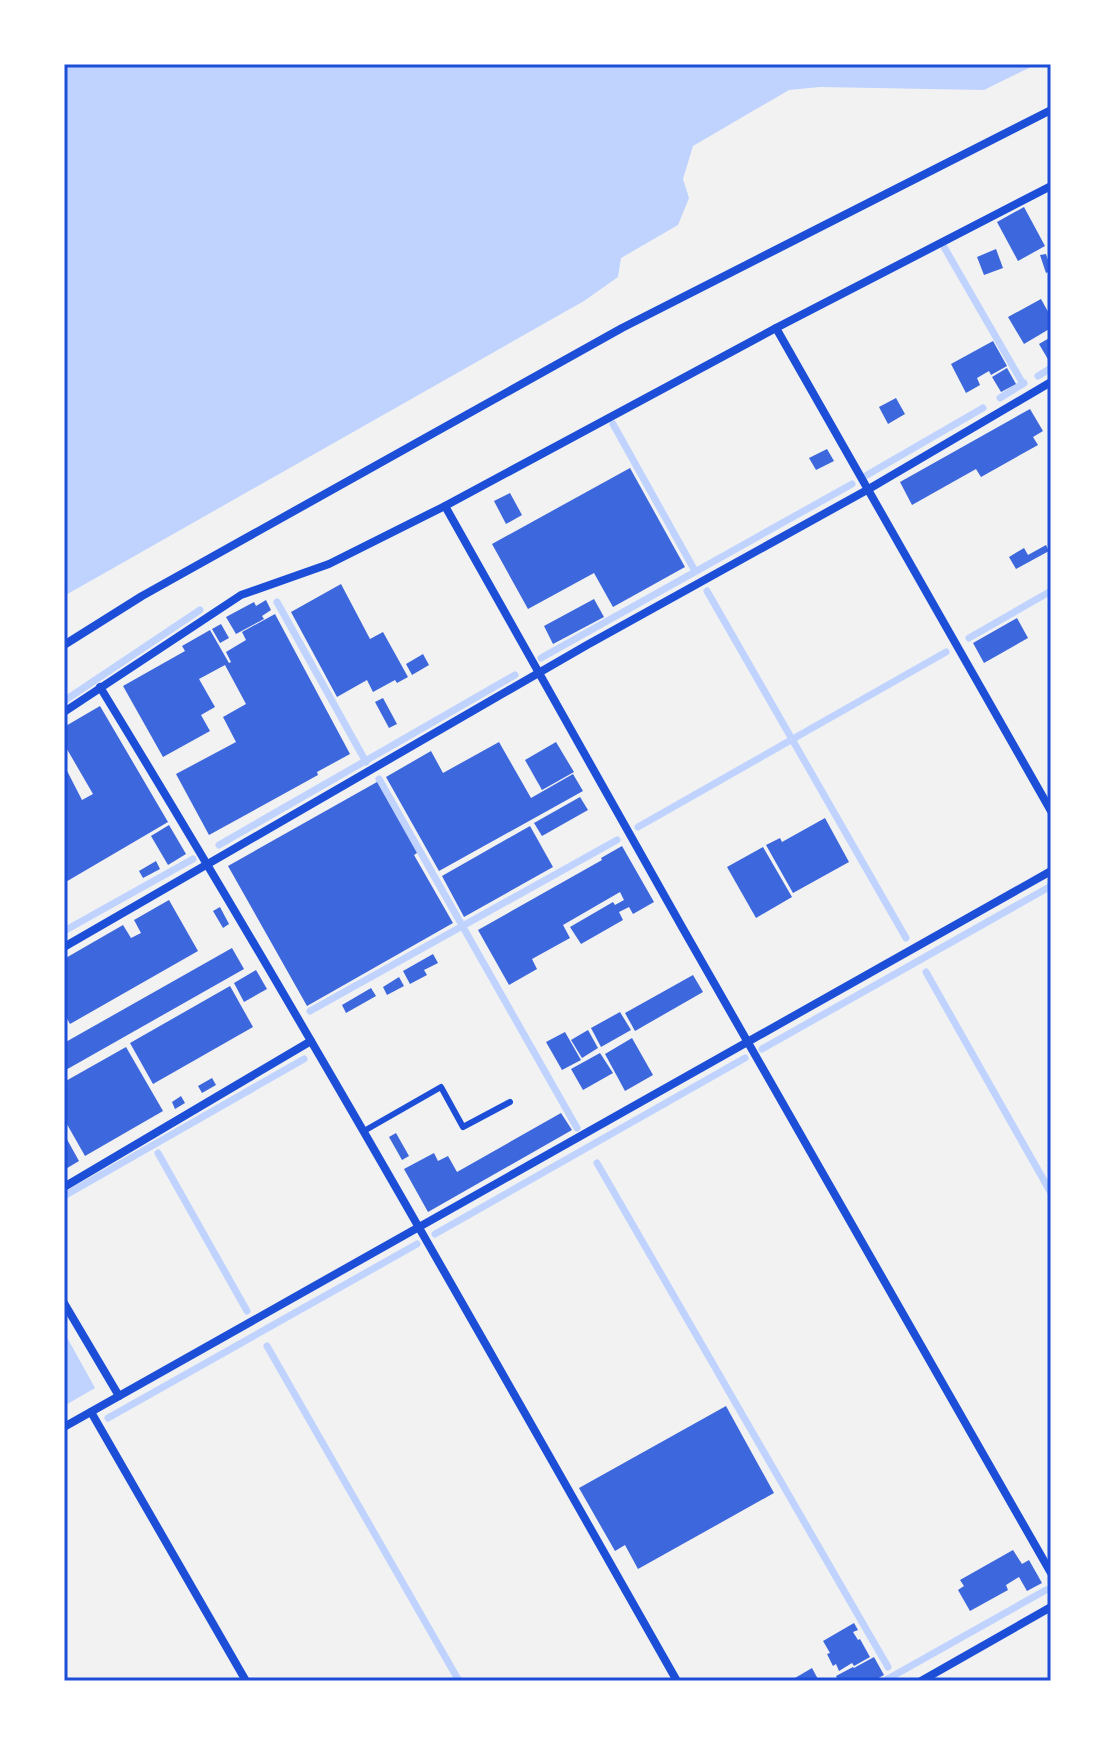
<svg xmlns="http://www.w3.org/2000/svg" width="1115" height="1745" font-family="Arial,sans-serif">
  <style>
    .water { fill: #bfd3fe }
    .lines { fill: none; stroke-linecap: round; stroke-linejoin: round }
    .stream { stroke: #bfd3fe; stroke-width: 7 }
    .building { fill: #3d67dc }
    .service { stroke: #1d4ed8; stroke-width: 6 }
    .minor { stroke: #1d4ed8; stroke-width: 8 }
    .neatline { fill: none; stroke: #1d4ed8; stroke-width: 3 }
  </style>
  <rect width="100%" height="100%" fill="#f2f2f2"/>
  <g class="water">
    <polygon points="64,64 1037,64 984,90 820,87 789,90 693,146 683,179 689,198 678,225 621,258 618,277 584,301 64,596"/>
    <polygon points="64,1332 95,1388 64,1406"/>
  </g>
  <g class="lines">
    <g class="stream">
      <polyline points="944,247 1023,384"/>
      <polyline points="1038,376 1051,368"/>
      <polyline points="1000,398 1024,383"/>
      <polyline points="613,424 695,571"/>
      <polyline points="867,475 983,408"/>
      <polyline points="707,591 906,938"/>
      <polyline points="277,602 366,762"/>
      <polyline points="969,638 1051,591"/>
      <polyline points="541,658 852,484"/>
      <polyline points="64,701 200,610"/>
      <polyline points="379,779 577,1128"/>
      <polyline points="638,827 946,652"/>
      <polyline points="219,845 515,675"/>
      <polyline points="64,931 193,859"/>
      <polyline points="926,972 1051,1193"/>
      <polyline points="310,1011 617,840"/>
      <polyline points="762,1049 1051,886"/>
      <polyline points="158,1153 247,1311"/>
      <polyline points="597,1163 888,1667"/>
      <polyline points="64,1196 304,1059"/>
      <polyline points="435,1234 745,1058"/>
      <polyline points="267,1346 459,1681"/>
      <polyline points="108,1418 417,1244"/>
      <polyline points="884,1681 1046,1590"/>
    </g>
  </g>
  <g class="building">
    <polygon points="1024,207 1045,246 1018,261 997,222"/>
    <polygon points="996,249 1003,268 984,275 977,257"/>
    <polygon points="1046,254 1051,269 1051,271 1046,273 1040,255"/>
    <polygon points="1041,299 1051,317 1051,328 1024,344 1008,317"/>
    <polygon points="1051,337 1051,360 1049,361 1039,344"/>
    <polygon points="993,341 1007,366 991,375 989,371 977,378 980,385 966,393 951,364"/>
    <polygon points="1007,368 1016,384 1001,392 992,377"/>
    <polygon points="896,398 905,414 888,424 879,407"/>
    <polygon points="1030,409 1043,431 1033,437 1038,445 981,477 976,469 912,505 900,482"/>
    <polygon points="827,449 834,461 816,470 809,458"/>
    <polygon points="630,468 685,567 613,607 594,573 528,609 492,544"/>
    <polygon points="510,493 522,515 506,524 494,501"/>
    <polygon points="1046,545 1049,551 1016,569 1009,557 1024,548 1028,555"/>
    <polygon points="341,584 370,639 383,632 408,677 397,683 395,680 373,692 367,680 337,697 291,612"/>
    <polygon points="594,599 604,617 553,644 544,626"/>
    <polygon points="266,600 271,610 262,616 264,619 236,634 226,617 254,602 256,606"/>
    <polygon points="275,614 350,754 317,772 318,775 209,835 176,774 236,742 223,717 246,704 225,665 199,679 215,707 201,715 210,731 163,757 123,686 185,651 182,646 210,630 229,663 231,662 226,652 246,640 242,632"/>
    <polygon points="1017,618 1028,638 984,663 973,643"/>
    <polygon points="221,624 229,638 220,643 212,629"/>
    <polygon points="423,654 429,665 412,675 406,664"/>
    <polygon points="383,698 397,724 389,728 375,702"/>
    <polygon points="100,706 168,822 64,883 64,765 82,800 93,794 64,744 64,727"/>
    <polygon points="499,742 531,798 573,774 583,791 439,871 386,777 431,751 443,773"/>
    <polygon points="556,742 574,772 542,790 525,760"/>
    <polygon points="377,782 417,853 414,855 453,923 307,1006 228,866"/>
    <polygon points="580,797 588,810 542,836 534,823"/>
    <polygon points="825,818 849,862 793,893 766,845 780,838 782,842"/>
    <polygon points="169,825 186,854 168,865 151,836"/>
    <polygon points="530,826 553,867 464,917 442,876"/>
    <polygon points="622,846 654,902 633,914 629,907 619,912 623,920 581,944 570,927 613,902 615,905 624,900 620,892 563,925 570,938 532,959 537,969 509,985 478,930 602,860 601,858"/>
    <polygon points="763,847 792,897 756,918 727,867"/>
    <polygon points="156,861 160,869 143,878 139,871"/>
    <polygon points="169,900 198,951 70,1024 64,1013 64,959 123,925 131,938 141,933 134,920"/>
    <polygon points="220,907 229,924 223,928 213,911"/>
    <polygon points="232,948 244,969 64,1071 64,1043"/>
    <polygon points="433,954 438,963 424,970 427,975 410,984 403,971"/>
    <polygon points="256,970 267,989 244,1002 234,983"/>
    <polygon points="693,975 703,992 635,1031 625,1013"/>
    <polygon points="399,977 404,986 387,995 383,987"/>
    <polygon points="230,986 253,1027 153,1084 130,1043"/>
    <polygon points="371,988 376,996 346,1013 342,1005"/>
    <polygon points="620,1012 631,1030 601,1047 591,1028"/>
    <polygon points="588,1030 598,1048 582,1058 571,1040"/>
    <polygon points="565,1032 581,1060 562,1070 546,1042"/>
    <polygon points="632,1038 653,1075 625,1091 605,1054"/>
    <polygon points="126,1047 163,1111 85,1156 64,1119 64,1082"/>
    <polygon points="600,1053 613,1073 583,1090 571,1069"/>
    <polygon points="212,1078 216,1085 202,1093 198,1086"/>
    <polygon points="181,1096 185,1103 175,1109 172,1102"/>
    <polygon points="561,1113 572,1130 428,1212 404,1169 434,1153 438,1161 448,1156 457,1172"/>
    <polygon points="396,1133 409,1156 402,1160 389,1137"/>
    <polygon points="64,1134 79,1161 64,1170"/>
    <polygon points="726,1406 774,1493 638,1569 625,1545 615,1551 579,1488"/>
    <polygon points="1013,1550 1022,1564 1029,1560 1042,1583 1027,1591 1019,1577 1006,1585 1008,1590 970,1611 958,1590 964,1586 960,1580"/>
    <polygon points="854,1623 858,1630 853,1632 858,1640 860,1639 870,1657 854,1666 852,1663 839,1671 836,1664 833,1666 827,1654 830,1653 823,1641"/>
    <polygon points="874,1657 884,1675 873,1681 838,1681 836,1676 853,1667 856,1670 854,1668"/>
    <polygon points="812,1668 819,1681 797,1681 795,1678"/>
  </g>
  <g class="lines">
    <polyline class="service" points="364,1131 441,1087 463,1127 510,1102"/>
    <g class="minor">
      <polyline points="776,328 1051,811"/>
      <polyline points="445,506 682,927 1051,1573"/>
      <polyline points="64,645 142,596 622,328 1051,110"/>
      <path d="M100,687C300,1014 488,1348 677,1681"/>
      <polyline points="64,712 241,595 329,564 445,506 776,328 1051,186"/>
      <polyline points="64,947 587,645 867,490 1051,382"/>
      <polyline points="64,1187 311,1041"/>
      <polyline points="64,1303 119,1396"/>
      <polyline points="91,1412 246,1681"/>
      <polyline points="64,1427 1051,871"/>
      <polyline points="921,1681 1051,1607"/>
    </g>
  </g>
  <rect width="1115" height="1745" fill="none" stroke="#ffffff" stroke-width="132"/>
  <rect x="66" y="66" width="983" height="1613" class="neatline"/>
</svg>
